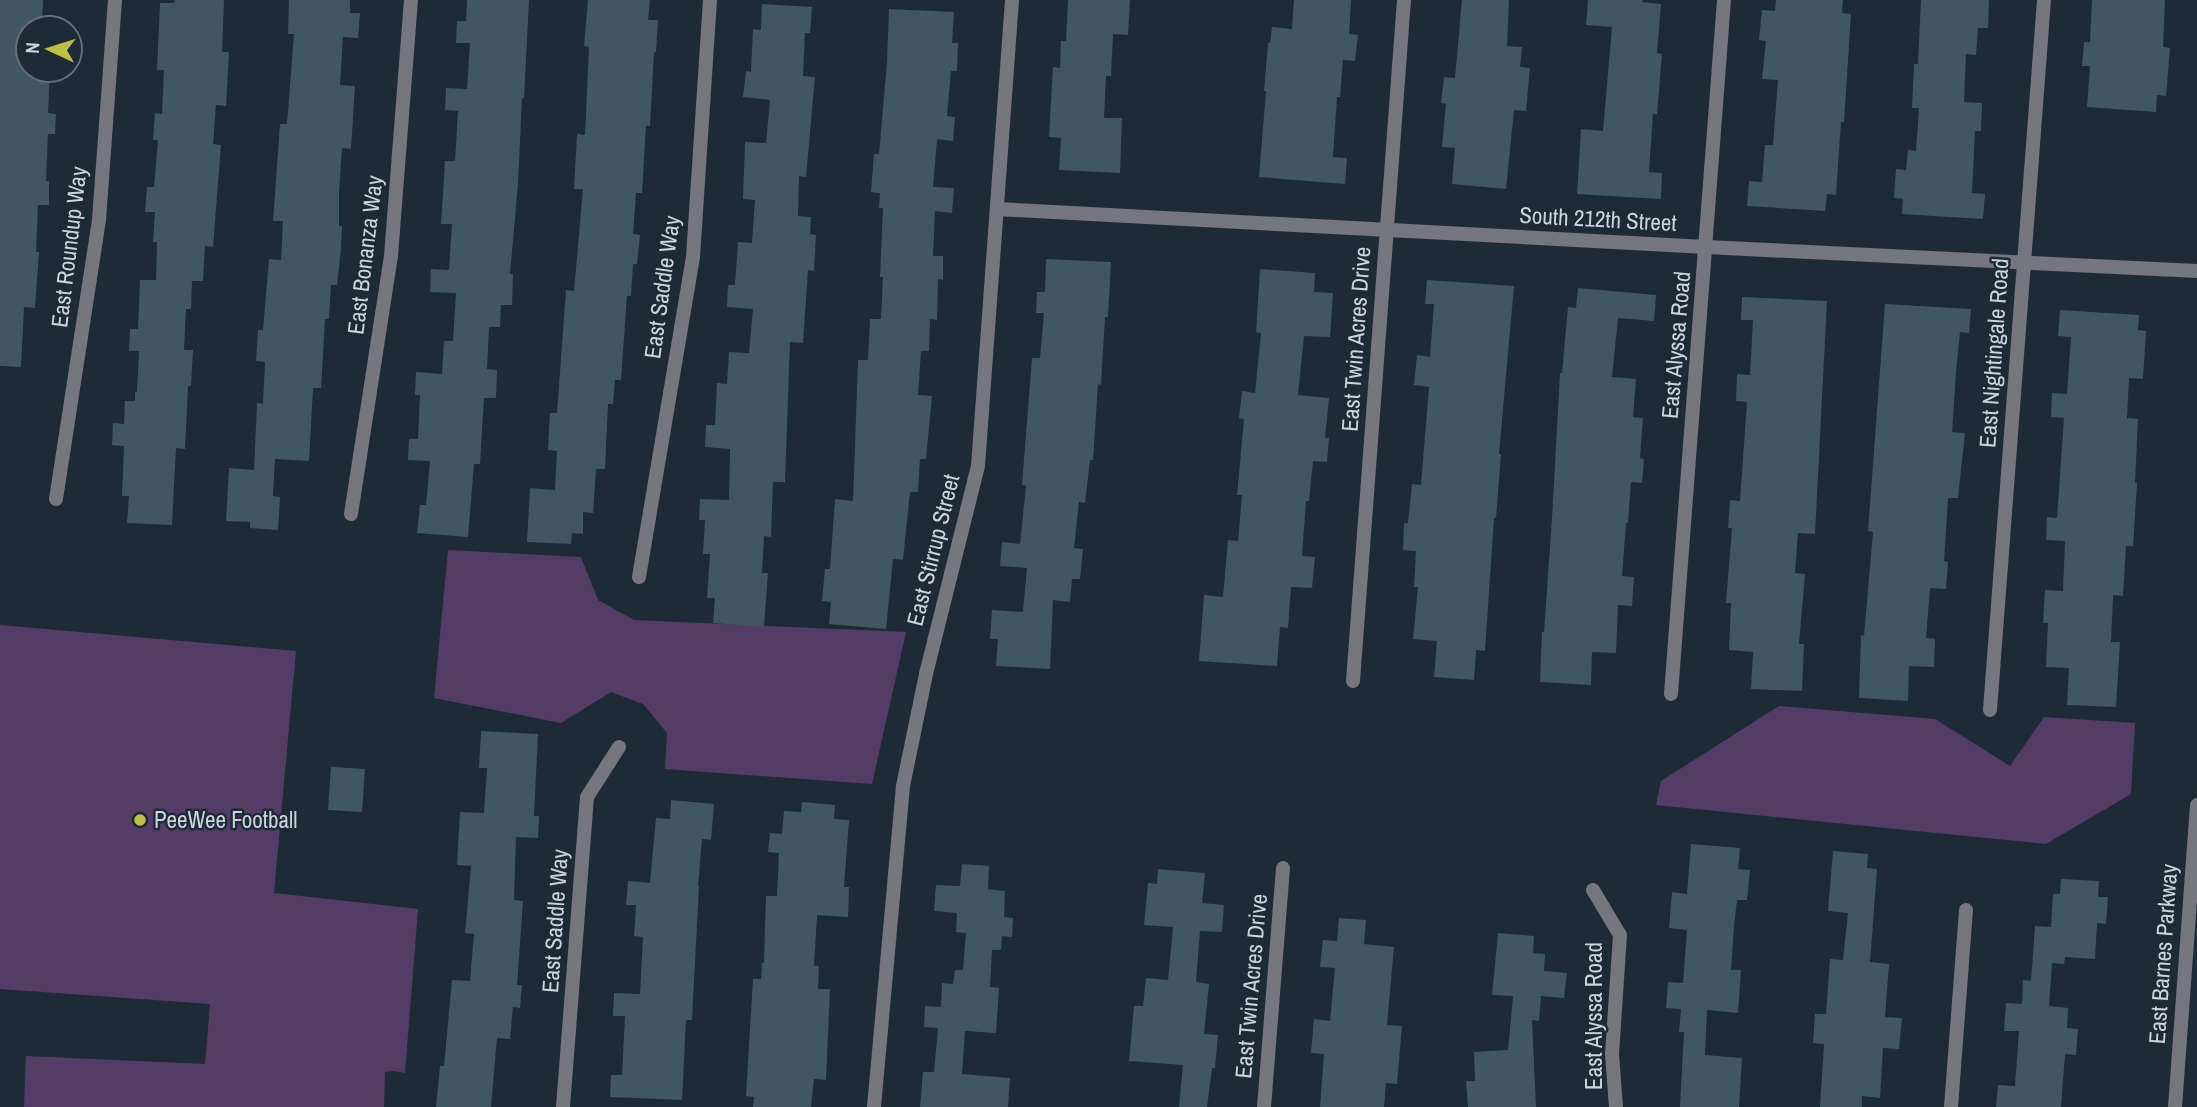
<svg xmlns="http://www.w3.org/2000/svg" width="2197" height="1107" font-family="'Archivo Narrow',sans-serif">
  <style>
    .green { fill: #543d65 }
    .building { fill: #42565f }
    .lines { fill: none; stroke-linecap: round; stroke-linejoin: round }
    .street { stroke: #75767e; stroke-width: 14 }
    .poi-dot { fill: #bbc044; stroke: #1f2a37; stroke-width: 2.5 }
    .labels { text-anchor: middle; stroke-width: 5; stroke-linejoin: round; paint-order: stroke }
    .street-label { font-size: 23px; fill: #cbd3db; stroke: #1f2a37 }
    .poi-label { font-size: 23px; fill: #cbd3db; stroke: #1f2a37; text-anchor: start }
  </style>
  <rect width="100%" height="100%" fill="#1f2a37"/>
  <g class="green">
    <polygon points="448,550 581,557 598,600 634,620 906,632 872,784 665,769 667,733 643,704 611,692 561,723 434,698"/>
    <polygon points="0,625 296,651 274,893 418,909 405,1073 394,1071 385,1072 384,1107 24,1107 26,1056 205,1064 210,1004 0,989"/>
    <polygon points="1779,706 1935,719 2010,766 2044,717 2135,723 2131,794 2046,844 1656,805 1661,781"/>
  </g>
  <g class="building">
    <polygon points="0,0 43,0 42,23 28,22 28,70 50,70 48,113 56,114 55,134 48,134 46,181 49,181 49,205 38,205 36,252 39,252 35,308 24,307 21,367 0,366"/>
    <polygon points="175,0 224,0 222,52 229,52 226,106 216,105 213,144 221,145 213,247 205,246 203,281 192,281 191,309 186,309 184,350 193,350 191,386 188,386 185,449 176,448 172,525 127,523 129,496 122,496 124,446 112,445 113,423 124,424 125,401 135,401 135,392 137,392 139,351 129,351 130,329 138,329 140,280 156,280 157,242 153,242 155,212 145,212 147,187 154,187 158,140 153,140 155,113 162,114 164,70 157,70 160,3 174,3"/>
    <polygon points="289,0 350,0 350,13 360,13 358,38 343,37 340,85 355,86 351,149 342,148 339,192 339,226 342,226 341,249 337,285 331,285 329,319 325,319 321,388 313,388 309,461 275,459 273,496 280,497 278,530 250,528 250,522 226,521 229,468 254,470 257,403 263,404 265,362 256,361 258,330 263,330 269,259 281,260 283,221 273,221 280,124 287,124 294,34 288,34"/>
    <polygon points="467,0 529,0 524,98 522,98 518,184 510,274 513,274 512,305 501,305 500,327 489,327 487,369 497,370 496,398 484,398 480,464 474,464 468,537 417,533 420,505 426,505 430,461 408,460 409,439 418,439 420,395 415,395 416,372 442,374 444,341 453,341 456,293 430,292 431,269 449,270 452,224 441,224 445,161 455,161 458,111 445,110 446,88 467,89 470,43 456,43 457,21 466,21"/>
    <polygon points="588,0 650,0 648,20 658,20 656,52 654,52 650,126 646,126 642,193 636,193 633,234 640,235 637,264 633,264 631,296 627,296 621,380 615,380 613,404 608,404 605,469 596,469 593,513 583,512 583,534 572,533 571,544 527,542 530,488 555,490 557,451 548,450 550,413 557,413 566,290 574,291 583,189 574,189 577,134 585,135 589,47 584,46"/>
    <polygon points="1068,0 1130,0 1128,35 1113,34 1111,76 1106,76 1104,118 1122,118 1120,173 1059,170 1061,138 1049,137 1053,67 1060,68 1061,41 1066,41"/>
    <polygon points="1294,0 1351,0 1349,34 1358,35 1355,61 1343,60 1340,97 1337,97 1333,157 1347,158 1345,184 1259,177 1266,91 1264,91 1268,43 1270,43 1272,27 1292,29"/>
    <polygon points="1462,0 1509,0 1507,46 1522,47 1520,67 1530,68 1526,111 1514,110 1506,189 1452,184 1455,148 1442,147 1446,104 1441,103 1444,77 1455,78"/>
    <polygon points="1588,0 1643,0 1642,2 1661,4 1657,53 1662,54 1657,114 1653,114 1649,172 1662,173 1661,199 1577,194 1581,129 1603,131 1612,27 1586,25"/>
    <polygon points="1776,0 1843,0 1842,13 1851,14 1844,122 1841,122 1836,195 1827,194 1825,211 1747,206 1749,181 1762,182 1765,145 1773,145 1778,80 1762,79 1766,41 1759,40 1762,10 1775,11"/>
    <polygon points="1921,0 1989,0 1988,28 1978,28 1976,55 1966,54 1964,102 1982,103 1981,131 1975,131 1972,193 1985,194 1983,219 1902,214 1903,199 1894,198 1896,169 1906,170 1908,150 1916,151 1919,108 1912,108 1914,64 1918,64"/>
    <polygon points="2092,0 2165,0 2163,47 2170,48 2166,96 2157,95 2156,112 2087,107 2090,66 2082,66 2084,42 2090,42"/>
    <polygon points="762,4 812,7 810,33 805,33 803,76 815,77 806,177 799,176 798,216 811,217 810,234 816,235 814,271 808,270 803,343 790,342 785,482 773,482 771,537 764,536 762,573 768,573 764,627 713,623 715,598 707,598 710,554 703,554 705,520 699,520 700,499 729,500 730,449 705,447 706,425 715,425 717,383 727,384 729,352 749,353 753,309 727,307 728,285 735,285 738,242 752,243 755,200 743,199 745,142 766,143 770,100 743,97 746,71 751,72 753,29 761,30"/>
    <polygon points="889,9 954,12 952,43 958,43 957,71 951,71 947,116 955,117 953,141 937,139 933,187 954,188 952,213 935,211 933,256 943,256 943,280 938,279 937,320 930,319 929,351 921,351 918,395 932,396 926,459 920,459 918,492 910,492 903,560 893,559 886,629 829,624 831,602 822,601 825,569 830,569 835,499 853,501 858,360 868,360 870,319 881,319 883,277 880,277 883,208 879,208 880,193 871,192 874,154 879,154 887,62"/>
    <polygon points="1046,259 1111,262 1108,317 1105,317 1101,385 1098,384 1093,460 1090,460 1085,503 1079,502 1074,548 1083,549 1080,579 1072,579 1070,602 1053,600 1050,669 996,666 998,639 990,639 992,610 1023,612 1027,568 1000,566 1002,542 1020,544 1026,486 1022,485 1032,358 1040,358 1044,313 1036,313 1037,292 1045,292"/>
    <polygon points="1260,269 1315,273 1314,292 1333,293 1330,337 1304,336 1298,395 1329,398 1325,438 1329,438 1327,462 1313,461 1309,501 1306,501 1302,556 1315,557 1312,588 1291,587 1288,628 1280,627 1277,666 1199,661 1204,595 1223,597 1228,540 1238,541 1242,495 1237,495 1244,419 1239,418 1242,391 1255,393 1261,333 1256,332"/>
    <polygon points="1427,280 1514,286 1499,454 1501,454 1496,518 1494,518 1485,651 1476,650 1474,680 1434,677 1437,641 1413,639 1418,587 1414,587 1416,551 1403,550 1404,523 1408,523 1412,484 1421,485 1429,387 1414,385 1417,355 1430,357 1434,304 1425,304"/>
    <polygon points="1578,288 1656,295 1654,321 1618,318 1612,377 1636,379 1633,417 1643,418 1640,458 1644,459 1642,483 1631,482 1628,523 1626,523 1622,576 1634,577 1632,606 1618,605 1616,653 1592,652 1591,685 1540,682 1542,632 1544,632 1552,518 1560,373 1562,373 1568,307 1576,308"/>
    <polygon points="1742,297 1827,301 1815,534 1798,533 1795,573 1805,574 1799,644 1804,644 1802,691 1751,689 1753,652 1729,650 1731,603 1726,603 1732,528 1728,528 1730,500 1740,501 1747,402 1736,401 1737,374 1750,375 1753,320 1741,320"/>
    <polygon points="1885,304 1971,309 1969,333 1960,332 1956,372 1952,432 1965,433 1958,498 1948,498 1944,561 1948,562 1946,589 1930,588 1926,638 1935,639 1934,667 1909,666 1908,701 1859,698 1861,635 1864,636 1873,532 1868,531"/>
    <polygon points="2060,310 2139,315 2138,330 2146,331 2143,379 2129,378 2127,418 2138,419 2135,483 2137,483 2133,546 2126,546 2123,596 2113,595 2111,642 2120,642 2116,707 2067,705 2069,668 2046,667 2048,623 2043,623 2045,590 2063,591 2065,541 2046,540 2047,517 2057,518 2064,418 2051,417 2052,393 2067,394 2071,337 2058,336"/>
    <polygon points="481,731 538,734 534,816 539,816 538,838 516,837 514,900 523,901 517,985 522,985 520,1008 513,1007 510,1039 497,1038 491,1107 436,1107 440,1066 444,1066 452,980 470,981 474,934 465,933 471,866 457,865 460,812 484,813 487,768 479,768"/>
    <polygon points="331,767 365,769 362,812 328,810"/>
    <polygon points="671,800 714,804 711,840 702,839 698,886 699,886 692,1020 686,1020 682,1100 610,1097 611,1075 622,1075 625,1016 613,1016 614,993 640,994 643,937 634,936 636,905 626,905 628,881 650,883 656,818 670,819"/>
    <polygon points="802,802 835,805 834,819 849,820 844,887 849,887 848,917 817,915 814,966 819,966 818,989 830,989 826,1080 814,1079 811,1107 753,1107 754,1097 746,1096 753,979 761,979 762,963 764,963 766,896 777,896 779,853 768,852 770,833 782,834 784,811 801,812"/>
    <polygon points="1691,844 1740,848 1738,869 1750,870 1747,900 1737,900 1734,926 1731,970 1741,970 1738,1013 1707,1010 1705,1055 1742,1058 1739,1107 1680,1107 1684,1032 1679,1032 1681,1009 1666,1008 1668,982 1683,983 1687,930 1669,928 1672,892 1687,894"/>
    <polygon points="1833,851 1868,854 1867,868 1877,869 1870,962 1889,964 1885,1017 1902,1018 1899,1049 1883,1048 1880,1098 1862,1096 1862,1107 1820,1107 1824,1044 1813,1043 1815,1014 1826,1014 1830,959 1843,960 1848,913 1828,911"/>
    <polygon points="962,864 989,866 988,889 1005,891 1004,917 1013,918 1012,937 1002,936 1001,950 992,950 990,987 999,988 996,1033 965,1031 962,1074 1010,1078 1008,1107 920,1107 923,1072 934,1072 938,1028 924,1027 925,1006 941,1007 942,983 953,984 955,970 963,970 966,933 956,932 957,913 934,911 936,885 960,886"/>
    <polygon points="1158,869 1205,873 1202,903 1224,905 1222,932 1200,931 1196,982 1209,984 1204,1034 1218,1035 1215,1068 1212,1068 1207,1107 1179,1107 1183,1065 1129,1061 1134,1006 1143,1006 1146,978 1168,980 1173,927 1144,925 1148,883 1157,884"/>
    <polygon points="2061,879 2099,881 2098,897 2108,897 2106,924 2097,923 2095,959 2065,957 2064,964 2052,963 2049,1006 2068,1008 2067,1028 2078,1029 2076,1055 2065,1054 2061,1107 1996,1107 1998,1085 2015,1086 2019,1031 2004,1031 2006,1003 2022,1004 2023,980 2031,981 2035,926 2051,927 2053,894 2060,894"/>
    <polygon points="1339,918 1366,920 1364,944 1394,947 1387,1025 1402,1026 1397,1084 1386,1083 1384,1107 1320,1107 1324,1054 1311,1053 1314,1019 1330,1021 1335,968 1320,967 1323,940 1337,941"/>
    <polygon points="1498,933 1534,936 1533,953 1545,954 1544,971 1567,973 1564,998 1541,996 1539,1021 1532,1020 1536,1107 1468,1107 1466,1081 1475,1081 1474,1052 1508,1050 1513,996 1492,995"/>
  </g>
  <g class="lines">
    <g class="street">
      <polyline points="997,209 1706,247 2197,271"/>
      <polyline points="56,499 99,220 115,0"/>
      <polyline points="351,514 391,256 411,0"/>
      <polyline points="639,577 693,257 710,0"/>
      <polyline points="1353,681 1404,0"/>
      <polyline points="1671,694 1724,0"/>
      <polyline points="1990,710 2044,0"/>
      <polyline points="1593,890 1620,935 1612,1054 1616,1107"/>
      <polyline points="563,1107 587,797 619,747"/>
      <polyline points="874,1107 903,786 926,674 978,466 1012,0"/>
      <polyline points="1264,1107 1283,868"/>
      <polyline points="1951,1107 1966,910"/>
      <polyline points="2175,1107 2197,805"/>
    </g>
  </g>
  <circle class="poi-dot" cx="140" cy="820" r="7"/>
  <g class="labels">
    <g class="street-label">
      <text transform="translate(1598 219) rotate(3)" y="8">South 212th Street</text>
      <text transform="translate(69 247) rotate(-83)" y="8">East Roundup Way</text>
      <text transform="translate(365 255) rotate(-83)" y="8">East Bonanza Way</text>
      <text transform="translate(662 287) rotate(-82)" y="8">East Saddle Way</text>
      <text transform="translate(1356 339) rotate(-86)" y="8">East Twin Acres Drive</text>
      <text transform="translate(1676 345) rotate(-85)" y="8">East Alyssa Road</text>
      <text transform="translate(1994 353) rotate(-86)" y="8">East Nightingale Road</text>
      <text transform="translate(933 550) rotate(-76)" y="8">East Stirrup Street</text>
      <text transform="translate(555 921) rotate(-86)" y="8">East Saddle Way</text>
      <text transform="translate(2163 954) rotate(-86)" y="8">East Barnes Parkway</text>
      <text transform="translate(1251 986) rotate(-85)" y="8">East Twin Acres Drive</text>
      <text transform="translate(1594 1016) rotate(-90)" y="8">East Alyssa Road</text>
    </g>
    <g class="poi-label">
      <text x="154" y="828">PeeWee Football</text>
    </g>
  </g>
  <g transform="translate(49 49) rotate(274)"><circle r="33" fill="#1f2a37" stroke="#646e79" stroke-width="2"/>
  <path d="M0-5L12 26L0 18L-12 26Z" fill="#bbc044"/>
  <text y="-10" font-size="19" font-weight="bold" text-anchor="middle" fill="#cbd3db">N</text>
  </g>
</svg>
